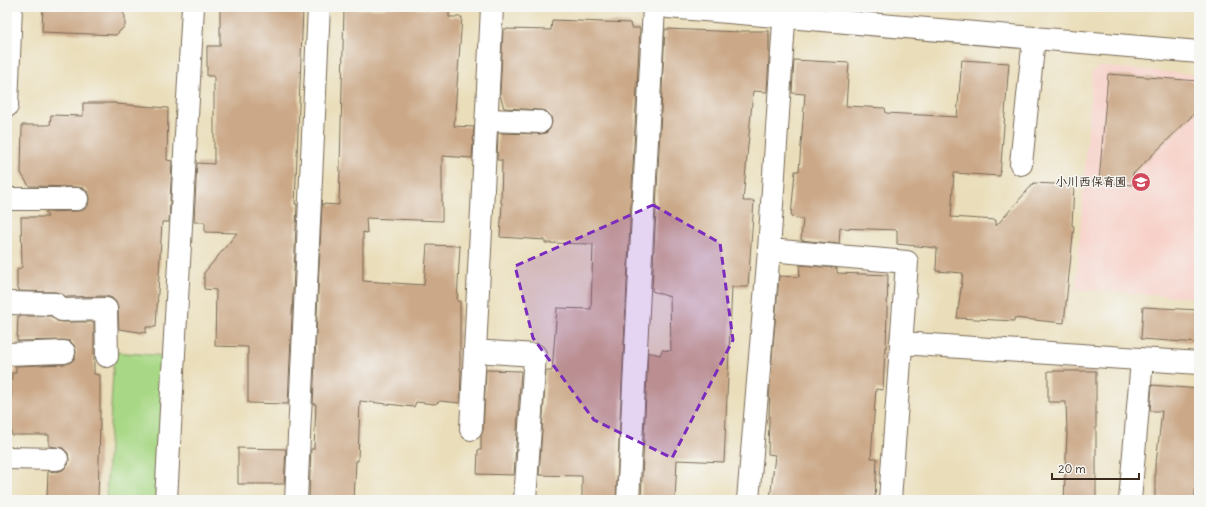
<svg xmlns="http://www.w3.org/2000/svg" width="1206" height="507" font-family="Delius,'Klee One',sans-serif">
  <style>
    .built { fill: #f7d1c9 }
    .green { fill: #a8d885; stroke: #728152 }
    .building { fill: #cba887 }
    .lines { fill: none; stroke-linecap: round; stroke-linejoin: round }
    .minor-casing { stroke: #786955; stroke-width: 24 }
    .minor { stroke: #fff; stroke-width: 22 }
    .marked { fill: #7b2cbf; fill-opacity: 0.2; stroke: #7b2cbf; stroke-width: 3; stroke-dasharray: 8 5; stroke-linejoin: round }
    .labels { text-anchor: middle; stroke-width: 3; stroke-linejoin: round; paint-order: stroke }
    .poi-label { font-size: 12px; font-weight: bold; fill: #3b2a1e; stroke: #f6f6f2; text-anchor: end }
  </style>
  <rect width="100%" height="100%" fill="#f6f6f2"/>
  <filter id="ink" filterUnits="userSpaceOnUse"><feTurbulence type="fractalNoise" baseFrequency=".025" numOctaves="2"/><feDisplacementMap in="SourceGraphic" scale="8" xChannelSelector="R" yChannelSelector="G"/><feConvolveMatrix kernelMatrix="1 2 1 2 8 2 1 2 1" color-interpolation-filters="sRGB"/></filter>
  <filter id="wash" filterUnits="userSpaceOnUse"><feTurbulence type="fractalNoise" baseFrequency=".012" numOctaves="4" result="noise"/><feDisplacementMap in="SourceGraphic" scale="16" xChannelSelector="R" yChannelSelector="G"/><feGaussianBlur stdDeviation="0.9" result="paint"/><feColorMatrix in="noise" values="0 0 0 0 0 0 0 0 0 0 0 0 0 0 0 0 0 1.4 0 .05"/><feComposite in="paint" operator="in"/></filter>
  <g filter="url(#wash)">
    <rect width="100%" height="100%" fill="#eadeba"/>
    <polygon class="built" points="1098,66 1199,75 1199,298 1076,289 1092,73"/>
    <polygon class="green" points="114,352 166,356 156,500 106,500"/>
    <g id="blocks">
      <g class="building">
        <polygon points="43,7 120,7 125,16 125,26 116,35 42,32"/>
        <polygon points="220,7 277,7 298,8 298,9 303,9 295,204 297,204 288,404 248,403 248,347 215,346 216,290 204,289 204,273 237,233 205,232 205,222 194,222 197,163 214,164 214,76 207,76 207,46 220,46"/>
        <polygon points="385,7 416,7 416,9 449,9 449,17 462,17 454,126 474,127 472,158 442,156 442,221 366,218 367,233 363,232 363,281 424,285 427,245 460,246 457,301 460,301 460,370 461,370 460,403 440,401 435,404 416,402 414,407 360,401 358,461 356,461 354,500 309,500 311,449 314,449 316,404 313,404 322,204 339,205 344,9 385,9"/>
        <polygon points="552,20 630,23 631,28 640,28 616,500 582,500 582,476 539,475 546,371 552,371 557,308 591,309 593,244 545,243 545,240 500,237 502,203 501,203 502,160 497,160 498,133 540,134 546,133 550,129 552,122 551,116 546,111 541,110 504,108 500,95 503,29 551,30"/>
        <polygon points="665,29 741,32 741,31 769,31 769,58 767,92 753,91 743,201 754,201 748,287 732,287 724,462 677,460 675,500 641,500 648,352 660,355 662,350 671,351 670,297 652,291"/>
        <polygon points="794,60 849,63 846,106 885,108 886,113 957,117 962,60 1009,63 1000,176 954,173 951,217 996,220 996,226 1034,183 1074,185 1072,226 1074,226 1064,323 1014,318 1014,321 957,318 963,273 936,271 937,248 897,244 897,230 840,228 839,244 801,240 803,219 791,217 795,171 799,171 805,94 792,93"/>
        <polygon points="1108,74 1199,81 1199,109 1133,174 1132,185 1099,182"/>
        <polygon points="83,103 116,103 116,104 168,108 167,160 172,161 169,222 162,222 156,327 146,327 146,333 119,329 118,308 116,302 112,298 106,296 67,297 56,292 19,291 19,289 17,289 17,270 22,267 21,217 48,217 45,212 77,211 83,210 88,206 89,199 88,192 83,188 77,187 29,186 21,173 22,125 50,125 51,115 83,116"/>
        <polygon points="800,265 837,268 837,273 888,275 886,348 885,347 883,390 876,389 871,458 877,458 875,500 770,500 775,455 768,454 770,383 779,276 799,277"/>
        <polygon points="1143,307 1199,310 1199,343 1141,339"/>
        <polygon points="18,316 51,316 57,321 62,322 94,322 94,374 100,375 100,423 98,500 47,499 48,471 57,472 63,470 68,465 69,460 68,453 63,448 49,446 49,435 11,435 11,391 12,373 16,373 16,366 65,364 71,362 75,358 76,352 74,345 70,341 64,340 17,341"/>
        <polygon points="486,370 521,371 514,475 477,474 478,450 481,450 481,436 483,430"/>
        <polygon points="1048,371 1096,371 1096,500 1064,500 1067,433 1066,402 1048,402"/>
        <polygon points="1152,385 1199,389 1199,466 1196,466 1195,498 1155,498 1155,463 1156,463 1162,411 1150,411"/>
        <polygon points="238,448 286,449 284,484 238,484"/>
      </g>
    </g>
  </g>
  <g filter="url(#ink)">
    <use href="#blocks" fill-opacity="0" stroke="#786955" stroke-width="1"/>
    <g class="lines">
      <g class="minor-casing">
        <g id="minor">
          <polyline points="492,7 475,351 535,355 525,500"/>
          <polyline points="668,7 1199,52"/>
          <polyline points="7,106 11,7"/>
          <polyline points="487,120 540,122"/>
          <polyline points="1021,164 1034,38"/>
          <polyline points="7,199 77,199"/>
          <polyline points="769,250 907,262 890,500"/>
          <polyline points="7,303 56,304 62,310 106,309 107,356"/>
          <polyline points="901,343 1199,363"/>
          <polyline points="7,354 64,352"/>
          <polyline points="471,429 475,350"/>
          <polyline points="7,458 57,459"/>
          <polyline points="166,500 193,7"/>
          <polyline points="296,500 319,7"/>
          <polyline points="628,500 654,7"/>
          <polyline points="748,500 769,250 785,7"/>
          <polyline points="1130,500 1142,360"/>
        </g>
      </g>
      <use href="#minor" class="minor"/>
    </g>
  </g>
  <path class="marked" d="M653,205L720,243L733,340L672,458L594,420L533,338L515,266Z"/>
  <defs>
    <g id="school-disc" transform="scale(1)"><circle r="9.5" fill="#d1495b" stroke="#f6f6f2"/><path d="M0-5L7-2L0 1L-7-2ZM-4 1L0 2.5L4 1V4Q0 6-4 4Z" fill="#fff"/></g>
  </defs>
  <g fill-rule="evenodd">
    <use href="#school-disc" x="1141" y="182"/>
  </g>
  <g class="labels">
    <g class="poi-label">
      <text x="1127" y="186">小川西保育園</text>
    </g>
  </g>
  <rect width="1206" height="507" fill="none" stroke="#f6f6f2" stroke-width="24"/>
  <path d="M1052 473v6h87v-6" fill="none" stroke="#3b2a1e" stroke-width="2"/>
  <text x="1058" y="473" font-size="12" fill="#3b2a1e" stroke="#f6f6f2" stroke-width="3" paint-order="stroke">20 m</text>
</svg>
